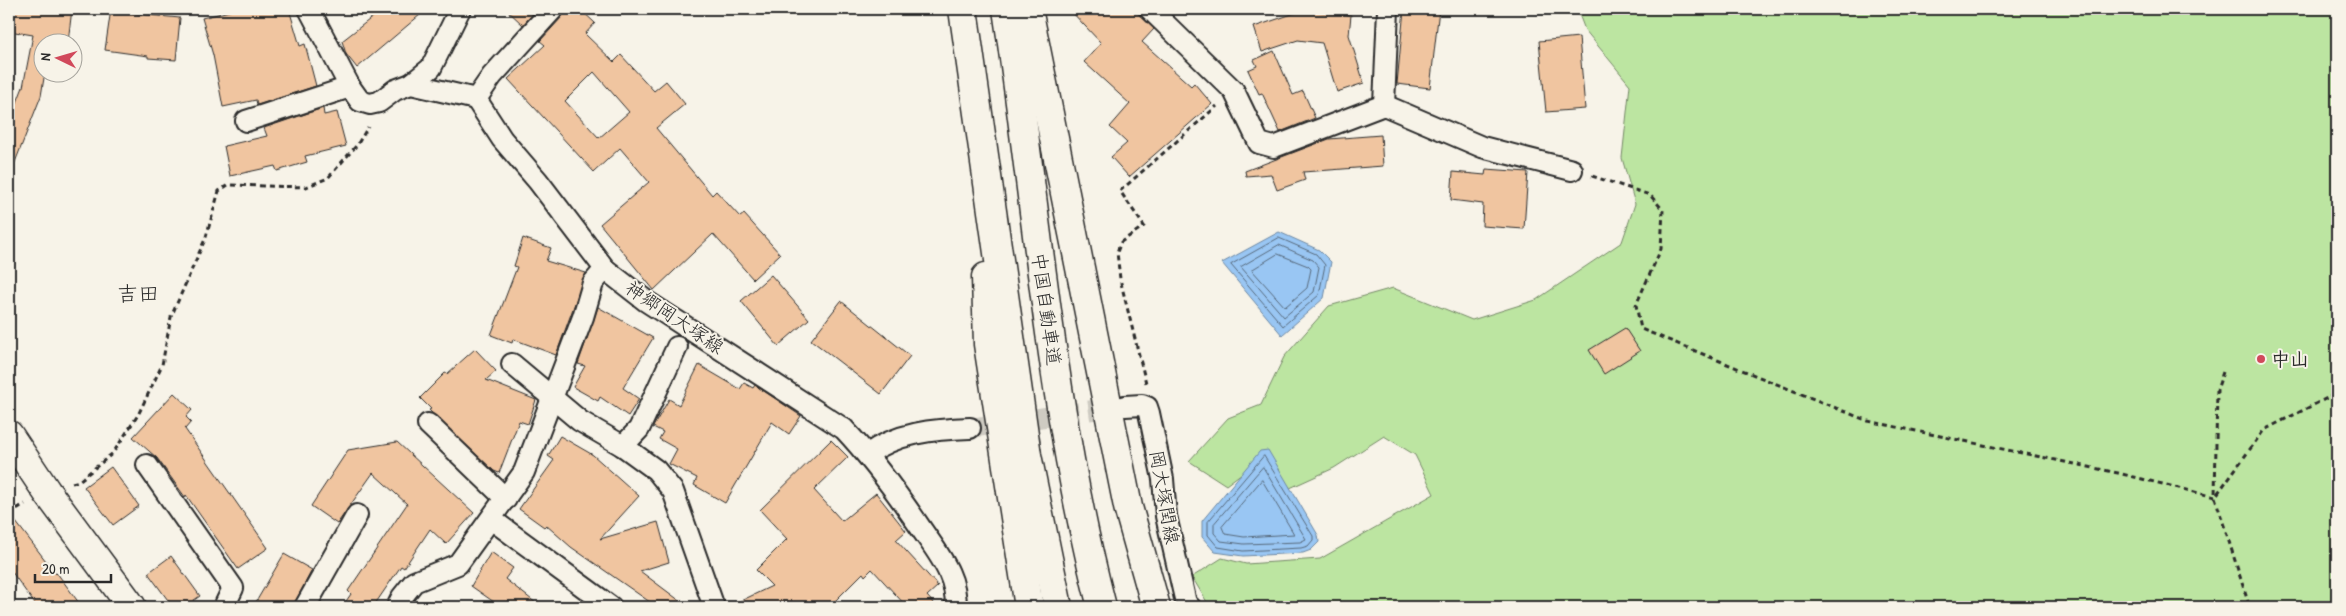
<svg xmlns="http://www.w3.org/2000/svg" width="2346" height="616" font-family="'Patrick Hand','Klee One',sans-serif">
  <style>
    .green { fill: #bce5a1; stroke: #748866 }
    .water { fill: #99c6f3; stroke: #6d88a3 }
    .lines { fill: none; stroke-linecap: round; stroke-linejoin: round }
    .shore { stroke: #57697b; stroke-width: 1 }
    .building { fill: #f0c5a0; stroke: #2b2b2b; fill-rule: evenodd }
    .street-tunnel { stroke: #cecbc2; stroke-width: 20; stroke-dasharray: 20 10; stroke-linecap: butt }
    .street-casing { stroke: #2b2b2b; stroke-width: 24 }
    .secondary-casing { stroke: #2b2b2b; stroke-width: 31 }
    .highway-casing { stroke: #2b2b2b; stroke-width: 31 }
    .path { stroke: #2b2b2b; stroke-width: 3; stroke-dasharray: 5 4; stroke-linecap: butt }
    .street { stroke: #f7f3e8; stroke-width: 20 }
    .secondary { stroke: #f7f3e8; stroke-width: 28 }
    .highway { stroke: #f7f3e8; stroke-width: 28 }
    .poi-dot { fill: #d1495b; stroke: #f7f3e8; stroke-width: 2 }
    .labels { text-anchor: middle; stroke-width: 4; stroke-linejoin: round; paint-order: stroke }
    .street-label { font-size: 19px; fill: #2b2b2b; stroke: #f7f3e8 }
    .poi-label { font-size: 19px; font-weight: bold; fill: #2b2b2b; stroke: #f7f3e8; text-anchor: start }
    .quarter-label { font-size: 21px; fill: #2b2b2b; stroke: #f7f3e8 }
  </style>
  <rect width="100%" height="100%" fill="#f7f3e8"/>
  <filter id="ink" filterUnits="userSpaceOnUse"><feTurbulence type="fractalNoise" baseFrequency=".02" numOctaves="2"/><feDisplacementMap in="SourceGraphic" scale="10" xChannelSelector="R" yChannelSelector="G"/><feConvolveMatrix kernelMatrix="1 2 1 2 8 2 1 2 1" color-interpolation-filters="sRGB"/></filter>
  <g filter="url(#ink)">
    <polygon class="green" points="1577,9 2337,9 2337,607 1210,607 1192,577 1222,558 1246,564 1320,559 1434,494 1415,455 1384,436 1334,468 1290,488 1250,467 1226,485 1189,461 1228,418 1261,405 1284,357 1329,306 1393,288 1472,320 1536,300 1622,242 1635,204 1622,158 1630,85 1585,30"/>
    <g class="water">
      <polygon points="1279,232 1319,250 1331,262 1324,298 1282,335 1222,263"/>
      <polygon points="1268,450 1318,535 1319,542 1311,550 1303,553 1243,556 1215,552 1202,537 1202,521 1260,451"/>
    </g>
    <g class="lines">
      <g class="shore">
        <polygon points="1279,238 1316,254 1325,265 1319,295 1283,326 1231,265"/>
        <polygon points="1279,245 1313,260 1319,267 1314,292 1284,317 1241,267"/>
        <polygon points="1278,254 1308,266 1311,269 1307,288 1285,307 1252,270"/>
        <polygon points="1264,456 1313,536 1313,540 1308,546 1301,548 1243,551 1218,547 1208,535 1208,522"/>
        <polygon points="1263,467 1306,539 1300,542 1244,544 1221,541 1214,533 1214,524"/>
        <polygon points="1262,480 1294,534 1244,537 1225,534 1222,527"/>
      </g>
    </g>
    <g class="building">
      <polygon points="9,9 72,9 68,42 52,40 51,42 42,42 42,72 45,72 41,96 10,175 9,123 23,87 33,35 9,31"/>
      <polygon points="111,9 137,14 180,18 176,60 148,58 148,56 105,50"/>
      <polygon points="237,9 289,9 300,46 305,44 316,86 257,105 256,100 223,107 213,55 202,18"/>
      <polygon points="383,9 427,9 357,68 346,54 342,41"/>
      <polygon points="506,9 537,9 523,25"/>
      <path d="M565,9H580L595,23L585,34L614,62L621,55L654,91L666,81L685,104L656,128L712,195L716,191L740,217L744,214L780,254L753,279L713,234L654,290L600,224L649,182L620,148L594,172L508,79L545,45L540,41L562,17ZM594,72L629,112L599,138L565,101Z"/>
      <polygon points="1069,9 1133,9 1154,29 1142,42 1191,86 1194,83 1212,104 1129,177 1111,157 1127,143 1110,127 1130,104 1084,62 1101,43"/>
      <polygon points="1404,9 1439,9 1430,88 1397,84"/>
      <polygon points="1304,10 1351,15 1349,35 1364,83 1337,92 1322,43 1298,40 1262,52 1254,27"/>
      <polygon points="1579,37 1585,109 1546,112 1539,41"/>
      <polygon points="1274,51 1293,95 1303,91 1315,118 1280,132 1262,93 1259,94 1248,70 1257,66 1254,60"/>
      <polygon points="323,108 324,115 337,112 346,146 305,156 307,162 277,171 275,166 230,176 224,146 267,136 264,128"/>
      <polygon points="1381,135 1383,166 1303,172 1305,180 1277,190 1271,174 1246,176 1245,171 1329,139"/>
      <polygon points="1486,169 1528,172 1524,229 1482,226 1483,204 1451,200 1453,172 1485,175"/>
      <polygon points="523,238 551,248 546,261 586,273 556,355 513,339 512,343 491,335 517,267 514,266"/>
      <polygon points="771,275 809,319 778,346 741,301"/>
      <polygon points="841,301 910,356 881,394 811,340"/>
      <polygon points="598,307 653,338 623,388 639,399 628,416 600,397 598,401 573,387 585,366 578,364"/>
      <polygon points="1625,328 1640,351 1604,374 1589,350"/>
      <polygon points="475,349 496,371 486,380 536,400 528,424 519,421 499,473 494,471 432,413 429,410 431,409 420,398 445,373 447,374"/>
      <polygon points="699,365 740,389 744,383 753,388 755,385 801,416 789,434 772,422 725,503 694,485 697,478 669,464 677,449 659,439 663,432 653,427 669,399 679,405"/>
      <polygon points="174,393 192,410 186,417 191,422 185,429 268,548 238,569 186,495 185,497 157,458 133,437"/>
      <polygon points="560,436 593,455 639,496 600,539 658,522 669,562 640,571 688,607 657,607 571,547 546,525 544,527 519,509 554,460 548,456"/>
      <polygon points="831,440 848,457 814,490 842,521 876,493 906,531 896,540 938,586 927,596 937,607 907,607 872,569 865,576 863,573 829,607 728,607 772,586 756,570 787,539 760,510"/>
      <polygon points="397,442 474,513 446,544 430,529 404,568 401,566 373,607 342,607 351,594 348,591 407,504 373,473 337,524 311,506 348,450"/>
      <polygon points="111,467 139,506 113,525 84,487"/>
      <polygon points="9,513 56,574 57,573 82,607 37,607 9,568"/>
      <polygon points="491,552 513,568 505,579 541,607 501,607 471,586"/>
      <polygon points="284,554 312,570 294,604 292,607 253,607"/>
      <polygon points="171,556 200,596 184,607 173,607 148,573"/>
    </g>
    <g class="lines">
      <polyline class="street-tunnel" points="970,428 1121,406"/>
      <g class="street-casing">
        <g id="street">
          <polyline points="309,9 350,87 360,101 370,104 379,102 395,90 411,84 476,99"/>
          <polyline points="1150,9 1234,91 1259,143 1274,147 1384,105 1482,147 1572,170"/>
          <polyline points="411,84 431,68 460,9"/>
          <path d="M476,99L502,139L538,181L605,269L646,301L844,429C873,460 897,493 920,527C930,542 942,557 949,573C954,584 956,596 956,607"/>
          <polyline points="476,99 492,76 553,9"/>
          <polyline points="1384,105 1388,9"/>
          <polyline points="246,121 350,87"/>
          <polyline points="512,364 580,421 623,446 656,470 673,491 714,607"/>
          <polyline points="1125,406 1142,405 1147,407 1149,413 1163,479 1166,516 1186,603 1190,607"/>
          <polyline points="428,424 506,499"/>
          <polyline points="623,446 639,429 677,347"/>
          <path d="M868,454C897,433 934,429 970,428"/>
          <polyline points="147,465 233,588 224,607"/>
          <polyline points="491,519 611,607"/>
          <polyline points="305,607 357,515"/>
          <polyline points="397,607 402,597 414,582 458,564 524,472 583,317 593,283 605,269"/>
        </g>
      </g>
      <g class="secondary-casing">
        <polyline id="secondary" points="9,435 47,492 132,607"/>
      </g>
      <g class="highway-casing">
        <g id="highway">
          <polyline points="963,9 1027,455 1058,607"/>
          <path d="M1007,9C1037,209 1051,411 1102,607"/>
          <polyline points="1028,9 1128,507 1156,607"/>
          <polyline points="986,277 988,344 1029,607"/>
        </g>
      </g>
      <g class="path">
        <polyline points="1592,176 1650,195 1663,210 1661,249 1636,305 1641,329 1868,421 2118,473 2215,497 2264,430 2337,393"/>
        <polyline points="2223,372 2217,390 2215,497 2248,602 2247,607"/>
        <polyline points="1146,383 1120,279 1117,252 1121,242 1144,226 1120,191 1217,106"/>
        <polyline points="72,483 79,481 113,453 138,415 162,365 171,317 206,237 219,191 228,185 306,187 328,178 357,145 368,127"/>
        <polyline points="9,513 25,504"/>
      </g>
      <use href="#street" class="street"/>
      <use href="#secondary" class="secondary"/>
      <use href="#highway" class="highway"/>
    </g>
  </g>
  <circle class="poi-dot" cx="2261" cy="359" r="5"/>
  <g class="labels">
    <g class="street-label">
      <text transform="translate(1047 309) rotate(82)" y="7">中国自動車道</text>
      <text transform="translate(675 317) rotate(34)" y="7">神郷岡大塚線</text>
      <text transform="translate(1165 497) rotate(80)" y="7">岡大塚閏線</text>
    </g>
    <g class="poi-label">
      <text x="2271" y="366">中山</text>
    </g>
    <g class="quarter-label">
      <text x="138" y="301">吉田</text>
    </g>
  </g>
  <rect width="2346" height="616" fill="none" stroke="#f7f3e8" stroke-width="30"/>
  <rect x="15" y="15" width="2316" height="586" fill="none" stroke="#2b2b2b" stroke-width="2" filter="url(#ink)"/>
  <g transform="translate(58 58) rotate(275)"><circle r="24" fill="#f7f3e8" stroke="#a5a39c"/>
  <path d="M0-4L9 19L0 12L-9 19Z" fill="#d1495b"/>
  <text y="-8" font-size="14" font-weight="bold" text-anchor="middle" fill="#2b2b2b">N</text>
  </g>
  <path d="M35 574v8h76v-8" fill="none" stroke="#2b2b2b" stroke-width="2.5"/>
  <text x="42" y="574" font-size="15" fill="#2b2b2b" stroke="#f7f3e8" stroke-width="4" paint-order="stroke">20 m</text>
</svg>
